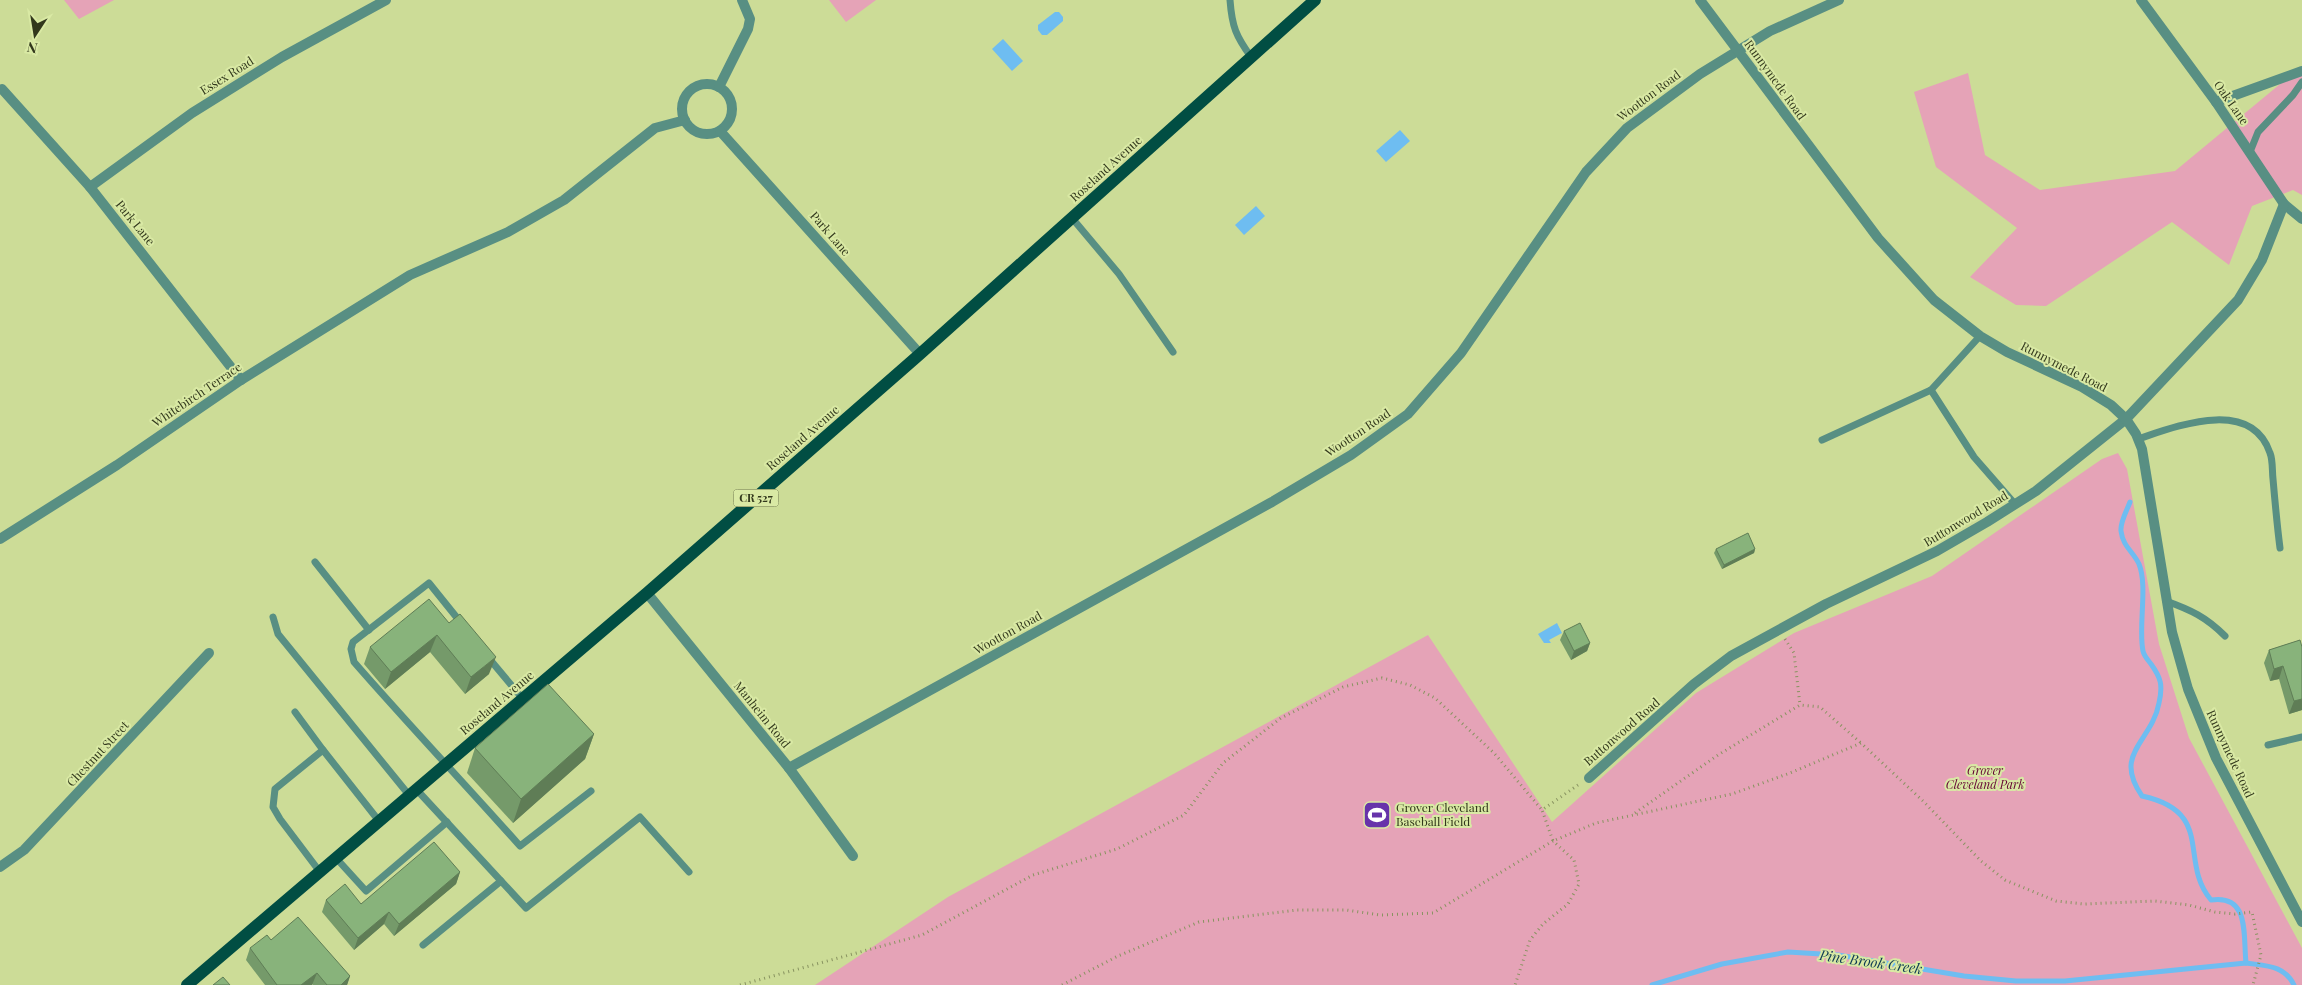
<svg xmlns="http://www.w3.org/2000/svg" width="2302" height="985" font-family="'Playfair Display',serif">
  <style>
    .green { fill: #e5a3b7 }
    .water { fill: #6ebdf1 }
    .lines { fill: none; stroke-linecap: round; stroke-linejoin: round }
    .stream { stroke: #6ebdf1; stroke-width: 5 }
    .path { stroke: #889360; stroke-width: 3; stroke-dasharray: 1 4; stroke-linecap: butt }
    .service { stroke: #588f83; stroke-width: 7 }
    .minor { stroke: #588f83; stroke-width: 10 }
    .tertiary { stroke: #588f83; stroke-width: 10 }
    .primary { stroke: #014e43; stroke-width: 12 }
    .wall { fill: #759a6a }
    .shaded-wall { fill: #5f7d56 }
    .building { fill: #88b37b; stroke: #5f7d56 }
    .labels { text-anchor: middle; stroke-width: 4; stroke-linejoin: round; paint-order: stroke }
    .shield { fill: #d9e9a4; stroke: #646d45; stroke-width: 1 }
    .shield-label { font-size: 11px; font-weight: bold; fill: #32381c }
    .street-label { font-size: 12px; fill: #32381c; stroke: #d9e9a4 }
    .park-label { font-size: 12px; font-style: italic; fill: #650334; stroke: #d9e9a4 }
    .poi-label { font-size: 12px; fill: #32381c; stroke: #d9e9a4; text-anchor: start }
    .water-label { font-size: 14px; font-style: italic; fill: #0d3a54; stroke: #d9e9a4 }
  </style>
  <rect width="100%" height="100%" fill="#ccdc97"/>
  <g class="green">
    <polygon points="64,0 114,0 79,19"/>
    <polygon points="829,0 876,0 846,22"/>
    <polygon points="2302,66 2302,195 2293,190 2252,206 2229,265 2172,222 2046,306 2016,305 1970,277 2017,228 1936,167 1914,92 1968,73 1985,155 2040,190 2175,171"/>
    <polygon points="2118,453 2127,469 2159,644 2189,738 2302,948 2302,985 815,985 948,897 1428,635 1552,822 1696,693 1794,633 1932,576 2102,459"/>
  </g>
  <g class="water">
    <polygon points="1055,12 1059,12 1063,17 1063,21 1047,35 1042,35 1038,30 1038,25"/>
    <polygon points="1003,39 1023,61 1012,71 992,49"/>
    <polygon points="1400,130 1410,141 1386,162 1376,151"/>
    <polygon points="1256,206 1265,216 1244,235 1235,225"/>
    <polygon points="1557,623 1562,633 1549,640 1551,643 1544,643 1538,634"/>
  </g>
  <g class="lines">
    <g class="stream">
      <path d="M2130,502C2127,510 2120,522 2121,531C2123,547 2133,551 2139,564C2148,586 2138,627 2143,651C2144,656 2148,660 2151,664C2161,678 2163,685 2159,703C2152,742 2112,753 2142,796C2216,812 2178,861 2211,900C2250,894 2243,935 2246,963"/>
      <path d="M1652,985L1722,964L1788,952L1838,955L1964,976L2016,981H2065L2246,963C2266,966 2284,965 2294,985"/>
    </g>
    <g class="path">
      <polyline points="1785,639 1794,653 1800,705"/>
      <polyline points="1578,785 1542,810 1553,841 1596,823 1732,794 1790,773 1861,743 1923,801 1981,861 2005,880 2056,901 2084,904 2155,901 2189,905 2215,912 2235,914 2252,912 2261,955 2253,985"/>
      <polyline points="1635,813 1718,755 1800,705 1820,707 1861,743"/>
      <polyline points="740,985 922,935 1033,875 1117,849 1184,815 1223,763 1281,718 1343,687 1382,678 1410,685 1435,698 1494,753 1542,810"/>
      <polyline points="1062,985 1118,956 1199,922 1297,910 1346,910 1380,915 1433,913 1553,841 1574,860 1579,884 1568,904 1543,924 1530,940 1515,985"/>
    </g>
    <g class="service">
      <path d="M1230,0C1232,27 1236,36 1251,57"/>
      <polyline points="2250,152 2258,132 2293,95 2302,82"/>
      <polyline points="1072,218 1119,274 1173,352"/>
      <polyline points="1931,390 1974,457 2015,504"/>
      <path d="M2138,439C2177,426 2251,397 2270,453C2273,460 2272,471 2273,479C2275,502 2277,525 2280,548"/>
      <polyline points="1822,440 1931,390 1980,336"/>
      <polyline points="315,562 369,630"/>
      <path d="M2166,601C2191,610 2206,617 2225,636"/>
      <polyline points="273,617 278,634 409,795"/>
      <path d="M462,624L429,583L353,642L351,649L354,662C408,724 465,784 520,846L591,791"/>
      <polyline points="487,656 523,699"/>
      <polyline points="295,712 323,750"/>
      <polyline points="2268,745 2302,737"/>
      <polyline points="416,789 526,908 640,817 689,872"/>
      <polyline points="336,858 366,891 447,822"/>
      <polyline points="320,872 280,819 273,807 275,789 323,750 379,821"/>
      <polyline points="423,945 501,881"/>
    </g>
    <g class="minor">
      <polyline points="2141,0 2216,102 2284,204 2302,219"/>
      <circle cx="707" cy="109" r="25"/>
      <polyline points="719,87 748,29 750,19 742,0"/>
      <polyline points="2,89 90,187 241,380"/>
      <polyline points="2216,102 2302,71"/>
      <polyline points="720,131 920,354"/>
      <polyline points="90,187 192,113 282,57 386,0"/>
      <polyline points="0,539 117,465 241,380 410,275 508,232 564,200 655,128 685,120"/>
      <polyline points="647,593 789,768 853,856"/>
      <polyline points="789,768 1272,502 1351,455 1408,414 1461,353 1586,172 1627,128 1700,74 1770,31 1839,0"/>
      <polyline points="1589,778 1694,684 1731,656 1826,604 1937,551 1987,522 2036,491 2126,419 2238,300 2262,260 2284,204"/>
      <polyline points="0,867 24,850 209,653"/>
    </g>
    <polyline class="tertiary" points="1700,0 1878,238 1934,300 1980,336 2007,352 2082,387 2111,405 2126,419 2136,434 2142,449 2172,632 2188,689 2216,758 2302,922"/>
    <polyline class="primary" points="187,985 647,593 920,354 1315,0"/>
  </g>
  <g class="wall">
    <polygon points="1716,549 1755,549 1754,553 1722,569 1714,553"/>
    <polygon points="449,623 489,674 465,694 430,652 385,689 364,664 370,647"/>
    <polygon points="1564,631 1590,643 1587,651 1571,660 1560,640"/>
    <polygon points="2300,640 2302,710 2289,714 2279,679 2270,681 2264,663 2269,650"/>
    <polygon points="594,734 585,759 513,823 467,773 475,748"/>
    <polygon points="460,872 456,884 394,936 384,924 354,950 322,912 326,900 361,904"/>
    <polygon points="271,940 350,976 347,985 313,985 313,984 312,985 265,985 246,960 250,948"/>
  </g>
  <g class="shaded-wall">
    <polygon points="1755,549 1754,553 1722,569 1724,565"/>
    <polygon points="437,635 430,652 385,689 391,672"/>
    <polygon points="1590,643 1587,651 1571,660 1574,651"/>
    <polygon points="496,657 489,674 465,694 471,677"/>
    <polygon points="2283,666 2279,679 2270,681 2274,669"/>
    <polygon points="2302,699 2302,710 2289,714 2294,701"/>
    <polygon points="594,734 585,759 513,823 521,799"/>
    <polygon points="460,872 456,884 394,936 399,924"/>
    <polygon points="389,912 384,924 354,950 358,938"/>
    <polygon points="317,973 312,985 301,985"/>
    <polygon points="350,976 347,985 341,985"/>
  </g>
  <g class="building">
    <polygon points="1748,533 1755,549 1724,565 1716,549"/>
    <polygon points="429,599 449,623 460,614 496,657 471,677 437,635 391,672 370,647"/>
    <polygon points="1580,623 1590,643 1574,651 1564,631"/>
    <polygon points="2300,640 2302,647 2302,699 2294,701 2283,666 2274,669 2269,650"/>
    <polygon points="548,684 594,734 521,799 475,748"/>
    <polygon points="434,842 460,872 399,924 389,912 358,938 326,900 345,884 361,904"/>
    <polygon points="298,917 350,976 341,985 327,985 317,973 301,985 277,985 250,948 267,935 271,940"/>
    <polygon points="223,977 230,985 213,985"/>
  </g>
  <defs>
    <g id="stadium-square" transform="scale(1.4375)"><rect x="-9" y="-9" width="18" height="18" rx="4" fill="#6733aa" stroke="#d9e9a4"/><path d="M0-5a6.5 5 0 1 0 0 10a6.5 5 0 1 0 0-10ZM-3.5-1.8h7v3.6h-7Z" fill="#fff"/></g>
  </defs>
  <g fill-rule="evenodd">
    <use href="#stadium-square" x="1377" y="815"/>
  </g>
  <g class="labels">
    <rect class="shield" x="733.5" y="489.5" width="45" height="17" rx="4"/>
    <g class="shield-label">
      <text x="756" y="502">CR 527</text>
    </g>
    <g class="street-label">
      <text transform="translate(227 76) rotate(-32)" y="4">Essex Road</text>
      <text transform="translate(1775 80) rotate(54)" y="4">Runnymede Road</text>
      <text transform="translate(1649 96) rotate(-37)" y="4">Wootton Road</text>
      <text transform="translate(2231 103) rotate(55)" y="4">Oak Lane</text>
      <text transform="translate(1106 169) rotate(-42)" y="4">Roseland Avenue</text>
      <text transform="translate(135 223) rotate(51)" y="4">Park Lane</text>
      <text transform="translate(830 234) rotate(49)" y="4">Park Lane</text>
      <text transform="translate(2064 367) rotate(27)" y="4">Runnymede Road</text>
      <text transform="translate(197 395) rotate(-34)" y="4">Whitebirch Terrace</text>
      <text transform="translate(1358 433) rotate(-34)" y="4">Wootton Road</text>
      <text transform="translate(803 438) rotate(-41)" y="4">Roseland Avenue</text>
      <text transform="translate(1966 519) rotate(-31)" y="4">Buttonwood Road</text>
      <text transform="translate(1008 633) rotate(-29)" y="4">Wootton Road</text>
      <text transform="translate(497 703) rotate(-40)" y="4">Roseland Avenue</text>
      <text transform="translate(762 715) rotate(51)" y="4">Manheim Road</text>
      <text transform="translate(1622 732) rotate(-41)" y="4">Buttonwood Road</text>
      <text transform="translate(98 754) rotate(-47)" y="4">Chestnut Street</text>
      <text transform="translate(2230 754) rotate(65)" y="4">Runnymede Road</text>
    </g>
    <g class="park-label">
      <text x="1985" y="775">Grover<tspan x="1985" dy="14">Cleveland Park</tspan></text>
    </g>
    <g class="poi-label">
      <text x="1396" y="812">Grover Cleveland<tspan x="1396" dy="14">Baseball Field</tspan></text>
    </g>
    <g class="water-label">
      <text transform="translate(1871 962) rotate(8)" y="5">Pine Brook Creek</text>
    </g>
  </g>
  <g transform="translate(35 35) rotate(192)" stroke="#d9e9a4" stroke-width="4" paint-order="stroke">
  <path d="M0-4L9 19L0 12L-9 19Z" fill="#32381c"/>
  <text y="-8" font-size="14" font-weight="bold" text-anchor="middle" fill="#32381c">N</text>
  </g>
</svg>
